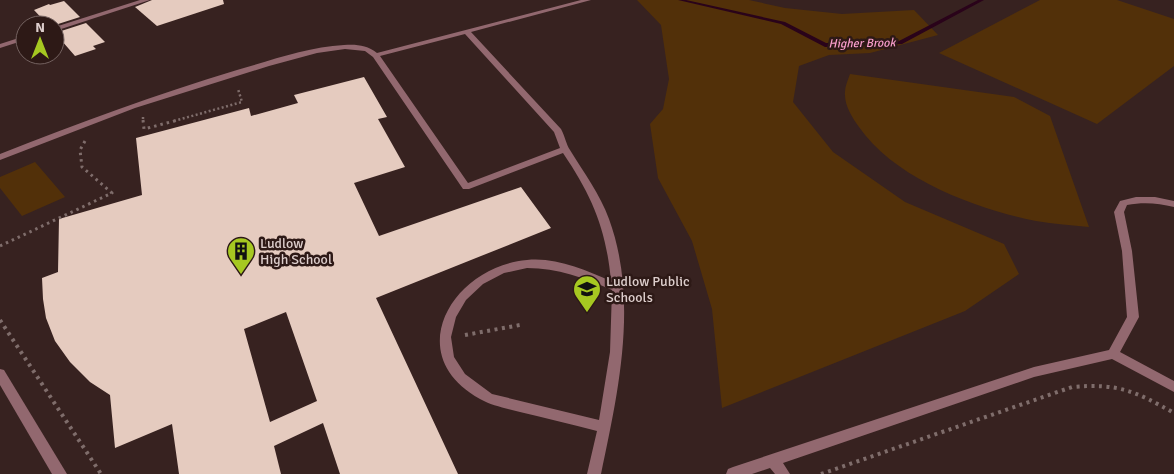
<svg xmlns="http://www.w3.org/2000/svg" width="1174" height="474" font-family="Signika,sans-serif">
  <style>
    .green { fill: #523009 }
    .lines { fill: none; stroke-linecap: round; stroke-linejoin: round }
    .stream { fill: #2a031a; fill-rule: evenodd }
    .building { fill: #e5cbbf; fill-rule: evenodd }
    .path-far2 { stroke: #7f6d6b; stroke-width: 2.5; stroke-dasharray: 2 2.5; stroke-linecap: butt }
    .path-far1 { stroke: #7f6d6b; stroke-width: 3; stroke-dasharray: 2.5 4; stroke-linecap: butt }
    .path { stroke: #7f6d6b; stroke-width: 4; stroke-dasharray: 3 4.5; stroke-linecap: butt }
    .service { fill: #92686f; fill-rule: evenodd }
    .minor { fill: #92686f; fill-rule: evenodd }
    .labels { text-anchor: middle; stroke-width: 5; stroke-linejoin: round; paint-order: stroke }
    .far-water-label { font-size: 12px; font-style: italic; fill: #f89dcb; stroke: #2d1916 }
    .poi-label { font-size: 14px; fill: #ddcecc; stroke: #2d1916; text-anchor: start }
  </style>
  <rect width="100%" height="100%" fill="#372220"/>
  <g class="green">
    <polygon points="637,0 749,0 785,8 842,14 914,10 938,35 870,53 829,55 799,66 793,102 833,152 905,202 1004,244 1019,274 965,311 722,408 712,309 692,241 658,178 650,124 663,109 669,79 661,25"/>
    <polygon points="1040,0 1117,0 1174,19 1174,66 1097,124 939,53"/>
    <path d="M850,74L1014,97L1050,116L1089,227C1072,225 1054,224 1036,221C976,209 895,179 859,127C852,117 844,105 845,92C845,86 848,80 850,74Z"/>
    <polygon points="35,162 65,197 22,216 0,188 0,177"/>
  </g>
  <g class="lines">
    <polygon class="stream" points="678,0 686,0 785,22 826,43 899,41 978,0 984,0 902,44 825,47 781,24"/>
  </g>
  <g class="building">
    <polygon points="152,0 223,0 224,4 157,26 135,7"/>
    <polygon points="64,1 80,17 55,25 48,25 34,10 49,4 50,5"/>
    <polygon points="86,23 105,42 93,46 96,49 75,56 55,33"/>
    <path d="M364,77L387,117L378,119L405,167L354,183L379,236L521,187L551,228L376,298L458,474H340L323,423L274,446L281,474H179L172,424L115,448L110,395L90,382L70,362L55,341L46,318L43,299L42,278L58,272L59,219L142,195L136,138L249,108L251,116L298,103L294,95ZM286,312L317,401L270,422L244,329Z"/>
  </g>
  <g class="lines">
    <g class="path-far2">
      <polyline points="143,117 143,121"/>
      <polyline points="174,121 242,102 238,89"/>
    </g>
    <g class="path-far1">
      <polyline points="143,120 144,129 178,120"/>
      <polyline points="0,246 112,193 82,167 80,150 85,141"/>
    </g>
    <g class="path">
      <polyline points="0,320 101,474"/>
      <polyline points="465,335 520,325"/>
      <path d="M821,474L1072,387C1118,383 1135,391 1174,413"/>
    </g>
    <g class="service">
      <path d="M581,0H591L471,32L561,129C565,136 566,144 570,150C584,173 600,194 609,219C639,301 618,393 601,474H587L597,431C571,424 545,418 520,412C506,408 492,406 480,399C400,355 452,267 527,260C556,257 585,270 611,281C606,228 592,196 563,153L469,189H463L373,57L365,51L345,49L317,53L269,66L135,108L0,160V154C78,123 157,94 237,70C272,60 308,47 344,45C356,44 367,45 377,53ZM465,34L554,132L560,148L468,183L380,56ZM527,268C558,268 584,278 612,290L610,352L599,420L492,394L465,374L454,357L451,337L456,317L466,300L483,284L504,273Z"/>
      <path d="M1136,197H1155L1174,201V207C1158,203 1143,202 1127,205L1124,212L1132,251L1139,317L1120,352L1174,381V392L1112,359L1034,377L783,463L790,474H775L770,468L752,474H726L728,469L733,467L1034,367L1109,350L1127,317L1122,251L1114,212L1120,201Z"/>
      <polygon points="0,369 4,370 67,474 52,474 0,385"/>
    </g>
    <g class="minor">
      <polygon points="140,0 150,0 55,31 55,27"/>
      <polygon points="25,36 25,40 0,48 0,44"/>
    </g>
  </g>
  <defs>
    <g id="building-pin" transform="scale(1.4375)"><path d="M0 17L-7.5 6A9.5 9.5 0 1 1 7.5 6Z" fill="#a6c821" stroke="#2d1916"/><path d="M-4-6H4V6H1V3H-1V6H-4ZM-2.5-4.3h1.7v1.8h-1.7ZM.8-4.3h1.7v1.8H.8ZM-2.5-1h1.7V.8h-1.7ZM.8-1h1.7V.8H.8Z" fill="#111"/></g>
    <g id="school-pin" transform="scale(1.4375)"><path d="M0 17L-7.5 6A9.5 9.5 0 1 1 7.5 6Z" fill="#a6c821" stroke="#2d1916"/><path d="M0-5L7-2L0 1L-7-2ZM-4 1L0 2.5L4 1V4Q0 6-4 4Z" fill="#111"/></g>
  </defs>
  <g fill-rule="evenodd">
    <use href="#building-pin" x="241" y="251"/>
    <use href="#school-pin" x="587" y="289"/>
  </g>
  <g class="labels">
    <g class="far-water-label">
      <text transform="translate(862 43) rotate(-1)" y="4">Higher Brook</text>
    </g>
    <g class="poi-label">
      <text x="260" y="248">Ludlow<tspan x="260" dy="16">High School</tspan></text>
      <text x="606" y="286">Ludlow Public<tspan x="606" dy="16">Schools</tspan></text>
    </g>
  </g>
  <g transform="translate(40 40)"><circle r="24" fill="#2d1916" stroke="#73615f"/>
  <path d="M0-4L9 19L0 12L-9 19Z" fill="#a6c821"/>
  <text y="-8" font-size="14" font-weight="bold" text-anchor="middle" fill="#ddcecc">N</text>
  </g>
</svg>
